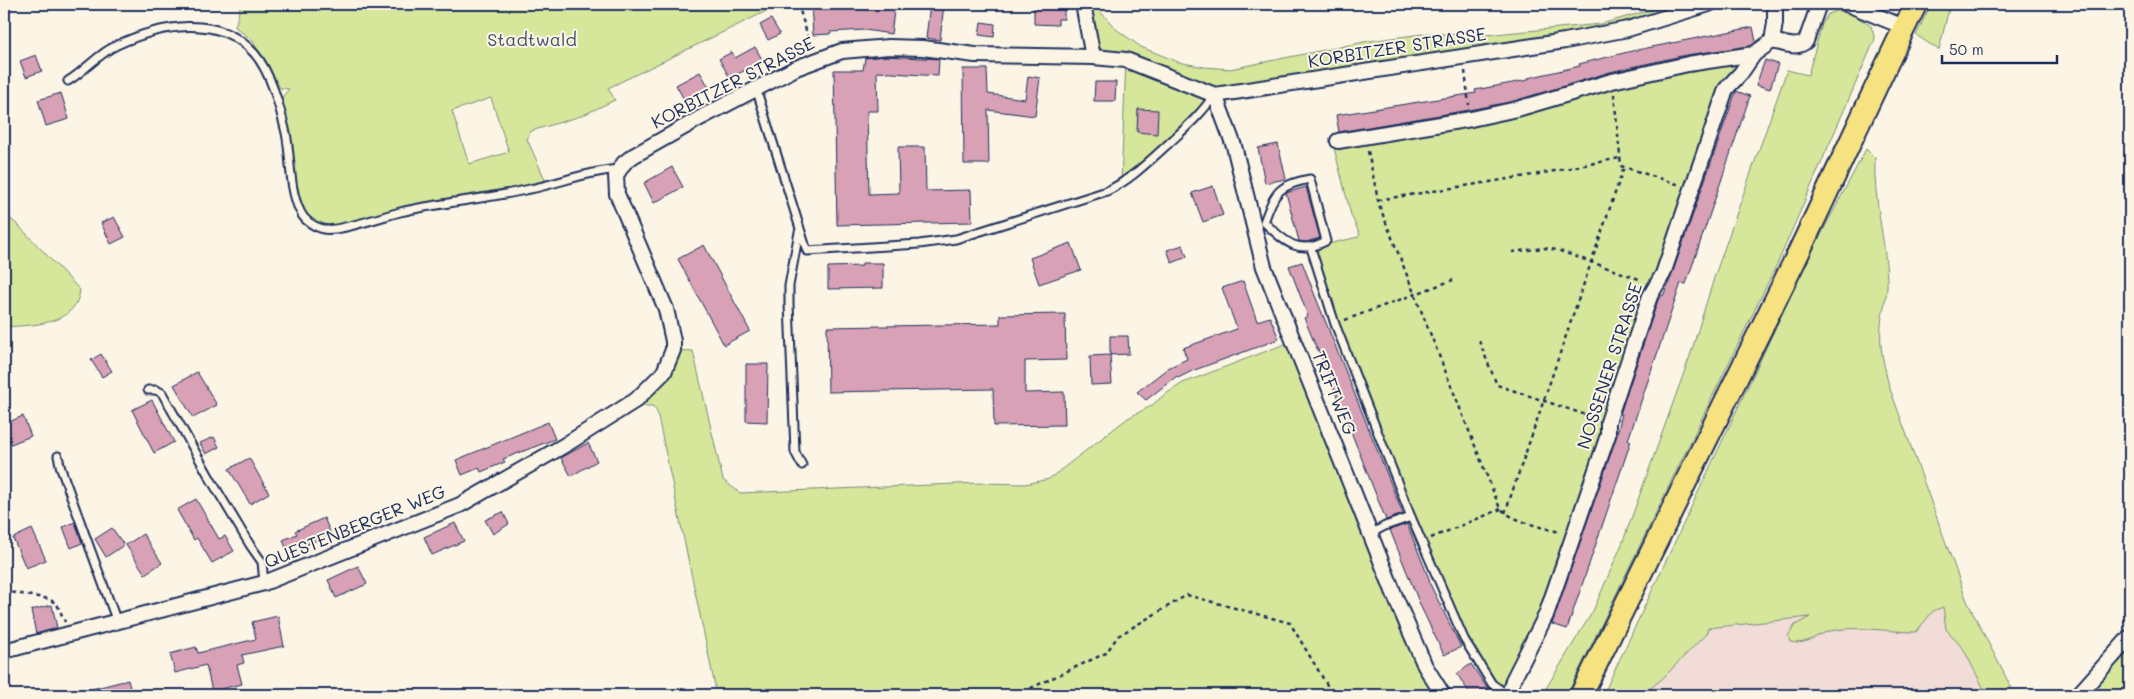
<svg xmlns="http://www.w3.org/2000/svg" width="2134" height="699" font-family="Mali,sans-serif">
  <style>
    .built { fill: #f1dcd7 }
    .green { fill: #d6e79b; stroke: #788b7c; fill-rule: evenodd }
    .building { fill: #d8a1b5; stroke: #1b2f5e }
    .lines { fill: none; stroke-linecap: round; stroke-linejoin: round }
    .lane-casing { stroke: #1b2f5e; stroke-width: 11 }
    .street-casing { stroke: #1b2f5e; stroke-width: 18 }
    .primary-casing { stroke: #1b2f5e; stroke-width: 25 }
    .path { stroke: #1b2f5e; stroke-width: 2.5; stroke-dasharray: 4 4; stroke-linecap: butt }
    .lane { stroke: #fcf5e5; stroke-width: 7 }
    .street { stroke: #fcf5e5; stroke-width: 14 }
    .primary { stroke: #f7e281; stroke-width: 21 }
    .labels { text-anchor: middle; stroke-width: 4; stroke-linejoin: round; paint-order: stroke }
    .park-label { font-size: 18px; fill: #40546a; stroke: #fcf5e5 }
    .street-label { font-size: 18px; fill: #1b2f5e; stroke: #fcf5e5 }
  </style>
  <rect width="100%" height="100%" fill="#fcf5e5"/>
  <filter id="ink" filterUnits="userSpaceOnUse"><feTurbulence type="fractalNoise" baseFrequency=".02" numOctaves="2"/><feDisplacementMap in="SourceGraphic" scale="10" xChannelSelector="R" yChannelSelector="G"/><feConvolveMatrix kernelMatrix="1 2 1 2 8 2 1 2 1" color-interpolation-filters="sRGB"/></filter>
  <g filter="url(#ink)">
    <polygon class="built" points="1967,601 2015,695 1642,695 1662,679 1706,634 1708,628"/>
    <g class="green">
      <path d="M239,4H781L608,88L615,100L581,116L531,131L527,139L547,184L325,230L300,212L278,102L289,89L280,88L252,40L235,27L240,8ZM491,98L509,152L469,164L452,111Z"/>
      <polygon points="1083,4 1097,4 1099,10 1116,29 1141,47 1178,62 1204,67 1230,69 1369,41 1430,33 1474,36 1601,24 1672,4 1690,4 1631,22 1601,29 1215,95 1203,112 1121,184 1126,60 1093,57"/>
      <polygon points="1931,4 1950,4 1939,50 1916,35"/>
      <polygon points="1837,11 1854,15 1871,26 1875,39 1779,260 1567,695 1542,695 1593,611 1622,544 1690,356 1714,278 1787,70 1808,75 1822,24 1828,14"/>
      <polygon points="1754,54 1726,89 1608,435 1509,695 1492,684 1464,639 1335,324 1311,248 1358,237 1360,235 1351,215 1333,144"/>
      <path d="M1866,149L1875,158C1873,200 1886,239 1887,280C1888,296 1882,310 1881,325C1879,347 1884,365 1889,386L1967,601L2015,695H1987L1964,650L1946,629L1943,607L1933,611L1916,632C1887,632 1859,625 1830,631C1815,635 1807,646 1790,642L1788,636L1795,625L1810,617L1708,628L1706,634L1662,679L1642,695H1603L1804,267Z"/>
      <path d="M4,213L20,227L80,290C76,326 32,325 4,327Z"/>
      <polygon points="1293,341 1443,695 714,695 715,686 657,412 653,406 645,406 635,408 673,350 693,351 723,480 740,493 980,483 1025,484 1049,479 1128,418 1151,406 1164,395 1183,383"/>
      <polygon points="2130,637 2130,695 2078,695"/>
    </g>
    <g class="building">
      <polygon points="811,4 828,4 828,6 895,4 891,34 865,30 830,32 830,34 813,35"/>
      <polygon points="930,4 944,4 940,40 926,38"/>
      <polygon points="1034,5 1064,6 1064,19 1058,19 1058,25 1034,24"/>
      <polygon points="771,19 780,34 768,40 760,25"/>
      <polygon points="981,22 995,24 994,37 979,35"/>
      <polygon points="1753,27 1756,42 1751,46 1686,55 1610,72 1515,101 1469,110 1339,132 1336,115 1476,93 1475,90 1528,80 1528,78 1580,66 1579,64 1632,51"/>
      <polygon points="755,47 763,61 730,78 719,59 732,52 735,58"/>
      <polygon points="36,55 42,71 26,77 20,61"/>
      <polygon points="886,56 939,59 938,76 877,72 878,111 867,111 869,194 899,193 898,147 925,147 926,191 971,190 972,222 837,225 834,70 863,70 865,58"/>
      <polygon points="1765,60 1778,64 1770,89 1756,85"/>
      <polygon points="963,69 987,69 988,94 1025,99 1028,76 1040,78 1035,116 988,110 989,164 964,164"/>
      <polygon points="700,72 710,89 686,103 676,85"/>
      <polygon points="1095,82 1116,82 1115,101 1094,101"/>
      <polygon points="1736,91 1750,96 1686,284 1681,283 1628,440 1631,441 1567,629 1552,624 1616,438 1622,414 1620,414 1658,300 1661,295 1663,296 1671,277"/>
      <polygon points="61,93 69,119 46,126 38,100"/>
      <polygon points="1138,109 1158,110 1157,134 1137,132"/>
      <polygon points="1278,144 1286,179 1265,183 1258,148"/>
      <polygon points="672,167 683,187 654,203 644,183"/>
      <polygon points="1213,186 1223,215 1203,222 1192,193"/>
      <polygon points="1306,187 1320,238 1306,242 1299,241 1286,193"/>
      <polygon points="114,217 125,237 111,244 101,223"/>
      <polygon points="1071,243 1081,270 1039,284 1030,258"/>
      <polygon points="704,245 750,331 724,345 678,259"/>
      <polygon points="1183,245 1187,257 1172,263 1167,250"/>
      <polygon points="1302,262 1314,293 1403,514 1386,520 1319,351 1318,351 1304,318 1308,316 1289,266"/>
      <polygon points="862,263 883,263 883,288 828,289 828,267 862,266"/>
      <polygon points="1243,281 1257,321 1270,317 1279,339 1192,371 1178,378 1177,376 1146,400 1137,392 1168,368 1187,359 1183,348 1237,329 1222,288"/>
      <polygon points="1065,314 1066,360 1025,361 1025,393 1064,392 1065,425 994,426 993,389 828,392 827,327 1000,324 1000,315"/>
      <polygon points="1110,336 1128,336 1129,354 1110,355"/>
      <polygon points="101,354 112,371 102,377 91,360"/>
      <polygon points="1110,355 1112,384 1091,385 1090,356"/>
      <polygon points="746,364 768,364 767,422 746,421"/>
      <polygon points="197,372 217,405 193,418 174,385"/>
      <polygon points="152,400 174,442 154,453 132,410"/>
      <polygon points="23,416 31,436 11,444 4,424"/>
      <polygon points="548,422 555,439 503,459 505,462 481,472 479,468 462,475 456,460"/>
      <polygon points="214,437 219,447 206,454 200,443"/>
      <polygon points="588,443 597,461 571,476 561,458"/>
      <polygon points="249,458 269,493 250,504 229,469"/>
      <polygon points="196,499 219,539 225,536 234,551 212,563 197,538 194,540 177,510"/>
      <polygon points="503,512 509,524 493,534 485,520"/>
      <polygon points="324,518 331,534 288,553 283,540 297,534 295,531"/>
      <polygon points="75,522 82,543 71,548 63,527"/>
      <polygon points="455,523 464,541 432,555 424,537"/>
      <polygon points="1407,524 1430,581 1429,582 1461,647 1444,655 1421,607 1390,530"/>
      <polygon points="112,528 124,545 106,557 95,539"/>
      <polygon points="32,529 46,560 26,568 13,538"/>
      <polygon points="143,534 162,563 145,574 126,545"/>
      <polygon points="358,566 367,584 336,598 328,580"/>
      <polygon points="52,605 57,628 36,634 31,610"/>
      <polygon points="278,616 284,646 242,655 244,663 237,665 242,684 212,691 206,665 175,673 170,654 196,647 198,653 256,639 252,622"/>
      <polygon points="1471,664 1492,695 1471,695 1457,674"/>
      <polygon points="128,680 132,695 84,695 84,691"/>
    </g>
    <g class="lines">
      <g class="lane-casing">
        <g id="lane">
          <path d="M68,81C85,71 99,53 117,45C160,25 218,13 254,53C271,72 280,108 286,133C291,157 289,189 300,211C304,221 313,226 323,229C335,233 384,216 400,212C443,202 487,199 530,189C560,183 588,171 619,169"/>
          <path d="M756,88L807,251L919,244L956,239L1107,191C1130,180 1147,163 1166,146C1183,130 1201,115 1214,95"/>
          <path d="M1310,179L1326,241C1298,256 1284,241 1264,222C1275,192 1278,185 1310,179Z"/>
          <polyline points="799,232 789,286 789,304 795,452 802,465"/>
          <polyline points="1311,248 1335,324 1411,517 1464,639 1492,684 1508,695"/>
          <polyline points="148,390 156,390 162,393 214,485 250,545 262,562 264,583"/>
          <polyline points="58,456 61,469 117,622"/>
          <polyline points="1370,534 1385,526 1411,517"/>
        </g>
      </g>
      <g class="street-casing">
        <g id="street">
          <polyline points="1083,4 1093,57"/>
          <polyline points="1847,4 1904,27"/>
          <path d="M1772,41C1784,43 1797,50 1806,41L1819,4"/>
          <polyline points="1215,95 1234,146 1264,267 1397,601 1425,666 1443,695"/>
          <polyline points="1338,141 1471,119 1517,109 1612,81 1688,64 1754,54 1772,41 1775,23 1775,4"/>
          <polyline points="4,651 264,583 460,505 565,445 636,400 664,372 673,350 673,341 666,309 617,194 616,175 624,163 633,156 702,117 796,68 842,51 889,47 923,48 975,55 1093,57 1126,60 1215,95 1565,41 1628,29 1709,4"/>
          <polyline points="1509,695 1513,680 1546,615 1608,435 1608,422 1650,296 1663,274 1726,89 1741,73 1754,54"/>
          <polyline points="2078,695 2130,637"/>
        </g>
      </g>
      <g class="primary-casing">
        <path id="primary" d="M1581,695L1795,260C1836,175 1874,88 1916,4"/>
      </g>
      <g class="path">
        <polyline points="798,4 811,47"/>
        <polyline points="1465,71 1469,105"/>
        <polyline points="1614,94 1621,166 1680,185"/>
        <path d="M1368,151L1379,205L1499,506C1509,521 1542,527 1559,532"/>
        <polyline points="1378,200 1539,174 1620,158"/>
        <polyline points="1512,252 1544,248 1557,250 1642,280"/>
        <polyline points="1345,320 1453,280"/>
        <polyline points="1479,341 1497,385 1595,418"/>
        <polyline points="1505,513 1624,167"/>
        <polyline points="1431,538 1501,509"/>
        <polyline points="4,591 49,599 57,604 65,622"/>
        <polyline points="1016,695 1106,653 1118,636 1187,595 1290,623 1333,695"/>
      </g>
      <use href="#lane" class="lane"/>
      <use href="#street" class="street"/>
      <use href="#primary" class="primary"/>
    </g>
  </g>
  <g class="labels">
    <g class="park-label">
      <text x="532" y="46">Stadtwald</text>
    </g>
    <g class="street-label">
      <text transform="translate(1397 48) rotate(-9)" y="6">KORBITZER STRASSE</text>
      <text transform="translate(733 83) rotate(-27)" y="6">KORBITZER STRASSE</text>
      <text transform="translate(1610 366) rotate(-72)" y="6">NOSSENER STRASSE</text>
      <text transform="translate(1334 393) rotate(68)" y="6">TRIFTWEG</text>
      <text transform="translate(355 527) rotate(-22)" y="6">QUESTENBERGER WEG</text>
    </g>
  </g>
  <rect width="2134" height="699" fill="none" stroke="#fcf5e5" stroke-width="20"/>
  <rect x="10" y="10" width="2114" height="679" fill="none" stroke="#1b2f5e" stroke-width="2" filter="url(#ink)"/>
  <path d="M1942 55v8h115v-8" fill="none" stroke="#1b2f5e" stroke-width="2.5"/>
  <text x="1949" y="55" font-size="15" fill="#1b2f5e" stroke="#fcf5e5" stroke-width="4" paint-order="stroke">50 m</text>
</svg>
